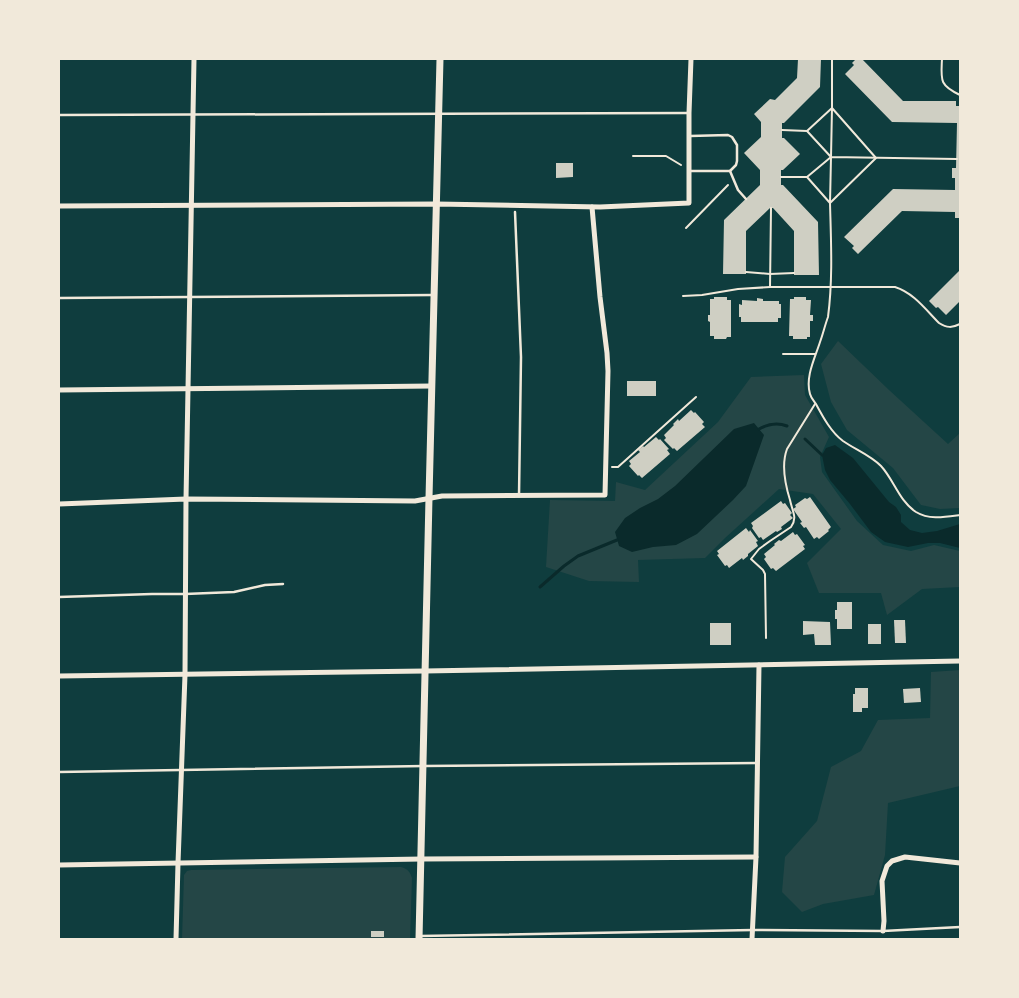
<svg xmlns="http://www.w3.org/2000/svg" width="1019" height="998" font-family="Cabin,sans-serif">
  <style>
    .green { fill: #244646 }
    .water { fill: #0a2a2b }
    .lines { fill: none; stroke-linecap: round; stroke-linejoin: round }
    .stream { stroke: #0a2a2b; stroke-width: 3 }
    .building { fill: #cfcfc3 }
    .path { stroke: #f1e9da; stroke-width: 2 }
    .service { stroke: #f1e9da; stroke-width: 2.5 }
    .minor { stroke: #f1e9da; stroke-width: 5 }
    .tertiary { stroke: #f1e9da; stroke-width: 7 }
  </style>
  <rect width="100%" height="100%" fill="#0f3d3e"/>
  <g class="green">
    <polygon points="838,341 889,390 948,444 960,433 960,508 940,509 921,505 893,468 847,430 831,402 821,364"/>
    <polygon points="804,375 805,395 829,437 820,457 822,472 857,521 883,545 911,551 934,545 960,551 960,587 922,589 887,615 881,593 819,593 807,563 841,529 813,494 779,489 725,538 705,558 638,560 639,582 589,581 546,567 550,500 615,501 616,482 645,490 718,422 751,377"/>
    <polygon points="960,670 960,786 888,803 885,855 874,895 823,904 802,912 782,892 785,857 817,821 831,767 861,751 878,720 930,718 931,672"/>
    <path d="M401,867C408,869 410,872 412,878L410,939H182L184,875L187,871L191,870Z"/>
  </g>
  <g class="water">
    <polygon points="754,423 764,435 746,486 733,500 697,534 676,545 653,547 632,552 619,546 615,532 625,518 640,508 658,499 675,486 734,429"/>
    <polygon points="835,445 853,458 889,502 896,507 901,515 901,522 910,530 922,533 937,531 960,524 960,548 940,543 928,543 908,547 885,542 871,532 850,504 830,480 825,470 822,455 826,448"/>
  </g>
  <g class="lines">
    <g class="stream">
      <path d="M759,429C768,424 777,422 787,426"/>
      <polyline points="805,439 822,455"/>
      <polyline points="540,587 564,566 578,556 617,540"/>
    </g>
  </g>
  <g class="building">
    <polygon points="798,59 821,59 820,87 784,123 782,123 782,138 784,138 800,154 783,170 781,170 781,185 783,185 818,222 819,275 794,275 794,231 773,208 770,208 746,231 746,274 723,274 724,220 760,185 760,170 744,153 761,137 761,122 754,114 770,99 775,100 797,78"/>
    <polygon points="856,59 862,59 903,101 956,101 956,106 960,106 960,218 955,218 955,212 902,211 858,254 852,248 854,246 844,237 893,189 955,190 955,178 952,178 952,168 956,168 957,123 892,122 845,74 854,65 852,63"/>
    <polygon points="556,163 573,163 573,177 556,178"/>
    <polygon points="960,270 960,301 946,315 938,307 936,308 929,301"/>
    <polygon points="714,297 727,297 727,300 731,300 731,337 727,337 726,339 714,339 714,336 710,336 710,322 708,321 708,315 710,315 710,299 714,299"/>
    <polygon points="794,297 806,297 806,300 811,300 810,315 813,315 813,321 810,321 810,337 807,337 807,339 793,339 793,336 789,336 790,299 794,299"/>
    <polygon points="757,298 763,299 763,301 779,301 779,304 781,304 781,318 778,318 778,322 741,322 741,317 739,317 739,304 742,305 742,300 757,301"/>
    <rect x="627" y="381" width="29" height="15"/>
    <polygon points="691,410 694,413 695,412 704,422 702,424 705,427 677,451 674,448 673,449 664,440 666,438 664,435 674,425 673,424 678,419 679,421"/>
    <polygon points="656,437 659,440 660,439 669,449 667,450 670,454 642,478 639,475 638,476 629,466 631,464 629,461 640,452 638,450 643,446 644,447"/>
    <polygon points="810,497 831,527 828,530 829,531 819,539 817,537 814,539 806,527 804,528 800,523 802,522 793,509 796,507 795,505 805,498 807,499"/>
    <polygon points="781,501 783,504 785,503 792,513 790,515 793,518 781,527 782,529 777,532 776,531 763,540 761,537 759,538 752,528 753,526 751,523"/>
    <polygon points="746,528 749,532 750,530 758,541 756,542 758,546 748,554 748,556 743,560 742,558 729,568 727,565 725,566 717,555 719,554 717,551"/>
    <polygon points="793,532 795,535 797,534 805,545 803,546 805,549 776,571 773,568 771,569 764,559 766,557 764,554 775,545 774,544 779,540 781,541"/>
    <polygon points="837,602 852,602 852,629 837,629 837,619 835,619 835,610 837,610"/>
    <polygon points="894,620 905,620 906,643 895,643"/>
    <polygon points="803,621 830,622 831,645 815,645 814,634 803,635"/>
    <rect x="710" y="623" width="21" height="22"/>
    <rect x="868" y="624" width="13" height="20"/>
    <polygon points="855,688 868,688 868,708 862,708 862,712 853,712 853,694 855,694"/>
    <polygon points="920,688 921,702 904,703 903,689"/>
    <rect x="371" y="931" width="13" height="6"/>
  </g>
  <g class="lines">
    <g class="path">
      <path d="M942,59C941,80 939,85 960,95"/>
      <polyline points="782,130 807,131 832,108 832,59"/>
      <polyline points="807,131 831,157 807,177 830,203 831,157 957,159"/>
      <polyline points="633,156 666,156 681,165"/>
      <path d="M831,157L832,108L876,158L830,203C831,241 833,279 828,317C825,325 823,334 820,342C815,358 805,377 810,394C811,398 814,401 816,404C823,417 831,432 843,441C856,450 870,455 881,466C894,480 899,501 916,512C929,520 945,517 960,515"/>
      <polyline points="781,177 807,177"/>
      <polyline points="686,228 728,185"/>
      <polyline points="746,272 770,274 794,273"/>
      <polyline points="770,287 771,208"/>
      <path d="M683,296L702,295L738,289L770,287H895C914,293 926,310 939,323C947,328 952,328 960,324"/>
      <polyline points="783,354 815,354"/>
      <polyline points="612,467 618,467 696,397"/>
      <path d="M766,638L765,574L763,570L751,559L759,549L770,541L791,527C794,523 795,520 794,515C793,510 791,505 790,500C785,484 781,465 787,449L815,404"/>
    </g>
    <g class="service">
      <polyline points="59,115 689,113"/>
      <polyline points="689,171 730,171 736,165 737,161 737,145 732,137 728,135 690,136"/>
      <polyline points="730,171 738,190 746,199"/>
      <polyline points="515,212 521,357 519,496"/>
      <polyline points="59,298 433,295"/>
      <polyline points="59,597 152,594 185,594 234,592 265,585 283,584"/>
      <polyline points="59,772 424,766 757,763"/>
      <polyline points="420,936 753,930 883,931 960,927"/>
    </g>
    <g class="minor">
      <polyline points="59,206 436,204 600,207 689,203 689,113 691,59"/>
      <polyline points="59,390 432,386"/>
      <polyline points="59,504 186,499 415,501 442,496 605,495 608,371 607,353 600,297 592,207"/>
      <polyline points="59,676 425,671 960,661"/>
      <polyline points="59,865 422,859 756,857"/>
      <polyline points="883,931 884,921 882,881 887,866 892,861 905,857 960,863"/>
      <polyline points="176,939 178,863 185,675 186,499 194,59"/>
      <polyline points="752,939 756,857 759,665"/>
    </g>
    <polyline class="tertiary" points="419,939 429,498 440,59"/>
  </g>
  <rect width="1019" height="998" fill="none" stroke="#f1e9da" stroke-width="120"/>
</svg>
